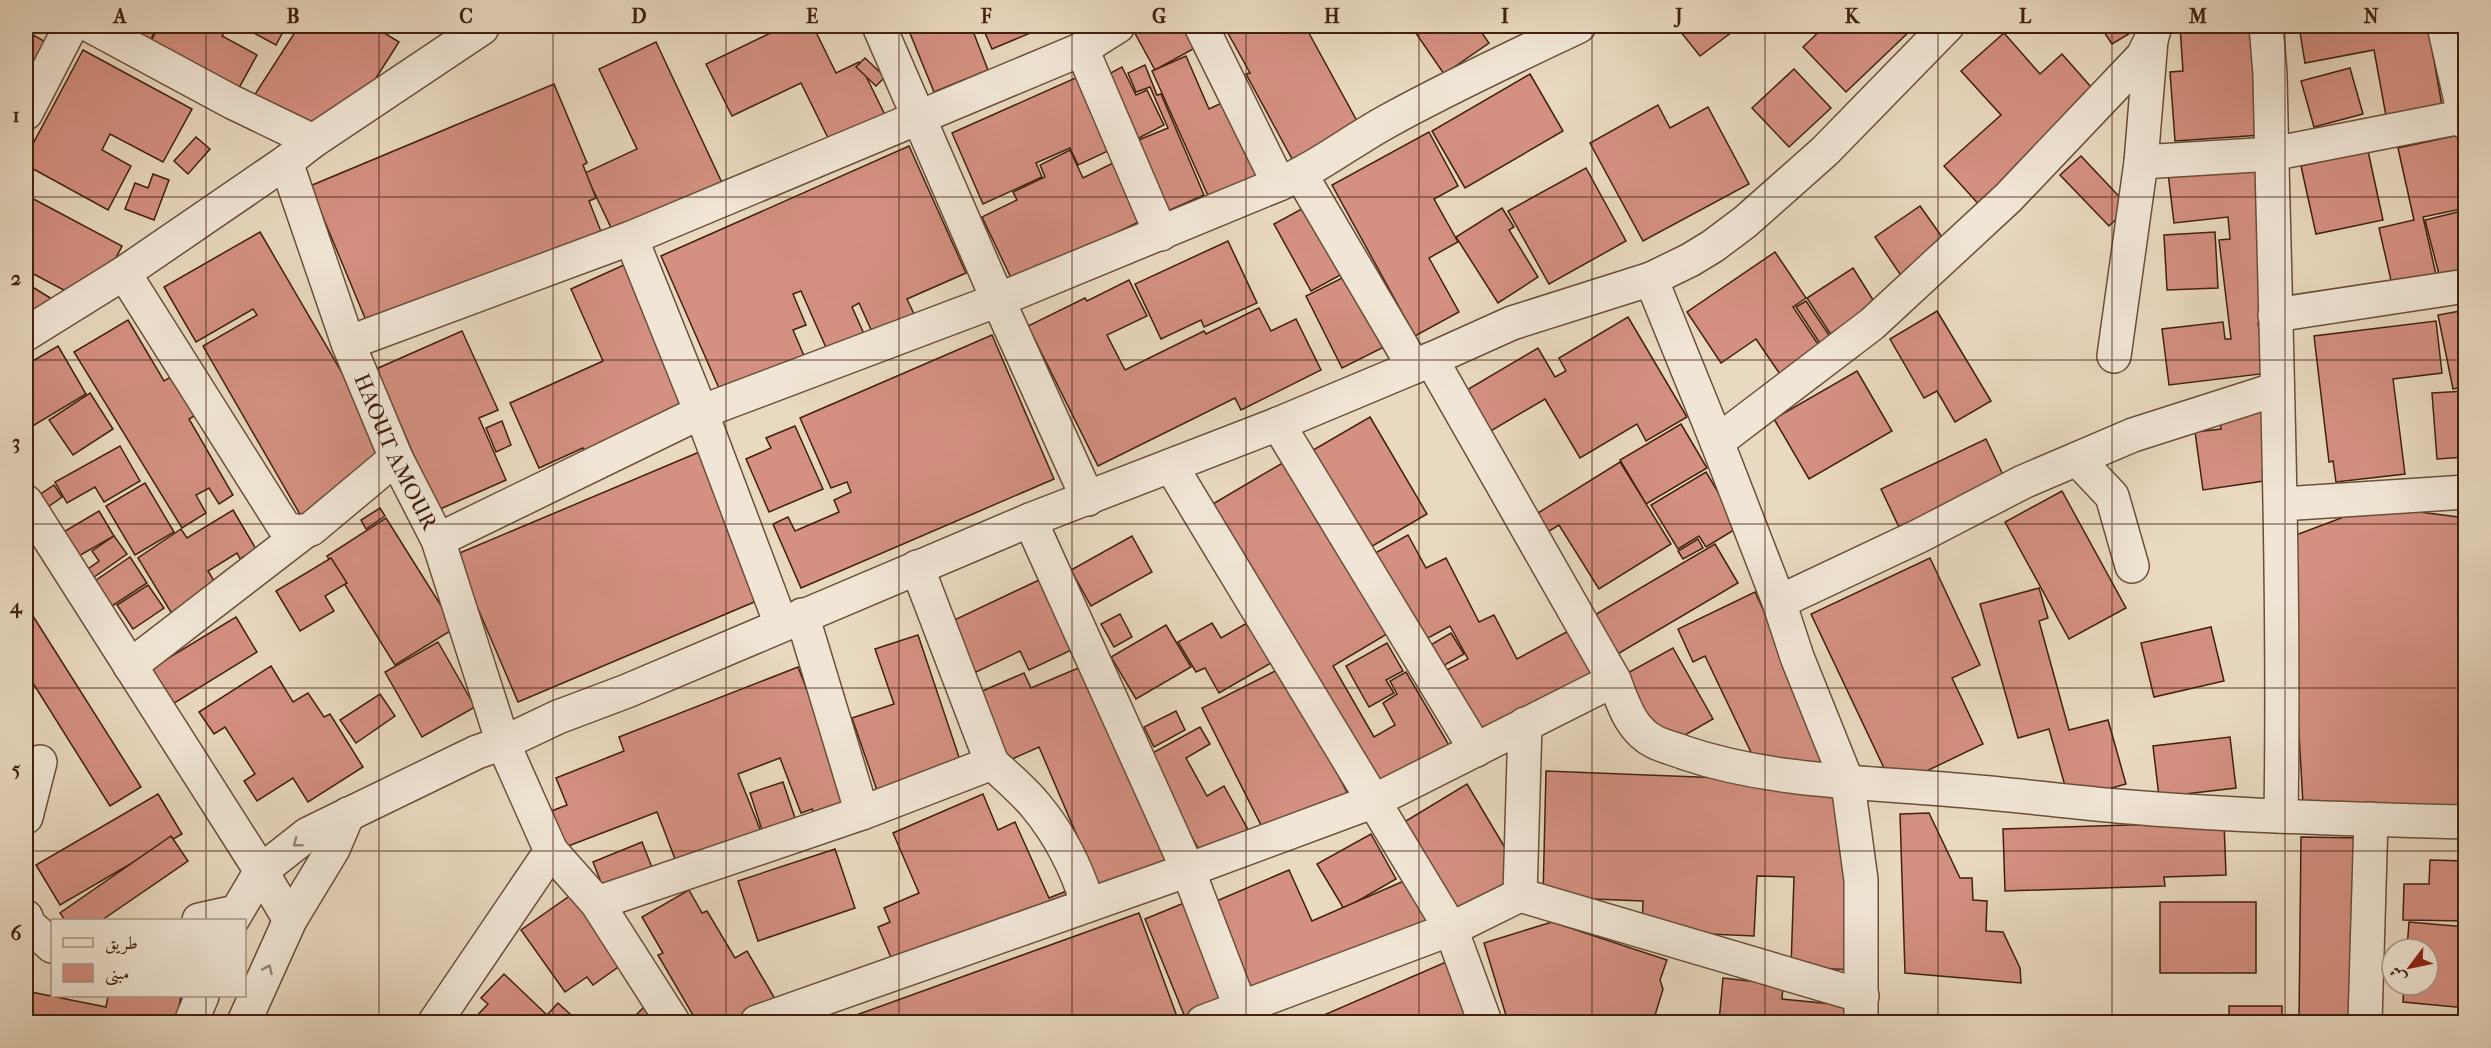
<svg xmlns="http://www.w3.org/2000/svg" width="2491" height="1048" font-family="'IM FELL French Canon',Amiri,serif">
  <style>
    .building { fill: #d49081; stroke: #41210e; stroke-width: 1.5 }
    .lines { fill: none; stroke-linecap: round; stroke-linejoin: round }
    .minor-casing { stroke: #6b4f3a; stroke-width: 36 }
    .minor { stroke: #f1e6d6; stroke-width: 33 }
    .oneway { stroke: #998472 }
    .grid { fill: none; stroke: #41210e; stroke-width: 1.5; stroke-opacity: 0.55 }
    .labels { text-anchor: middle; stroke-width: 6; stroke-linejoin: round; paint-order: stroke }
    .street-label { font-size: 22px; fill: #41210e; stroke: #f1e6d6 }
    .neatline { fill: none; stroke: #41210e; stroke-width: 2 }
    .grid-label { font-size: 20px; text-anchor: middle; font-weight: bold; fill: #41210e }
  </style>
  <rect width="100%" height="100%" fill="#e9d9c0"/>
  <filter id="stains"><feTurbulence type="fractalNoise" baseFrequency=".00333" numOctaves="4"/><feColorMatrix values="0 0 0 0 .2 0 0 0 0 .09 0 0 0 0 .02 0 0 0 .5 -.17"/></filter>
  <radialGradient id="worn" r=".72"><stop offset=".6" stop-color="#630" stop-opacity="0"/><stop offset="1" stop-color="#630" stop-opacity=".3"/></radialGradient>
  <g class="building">
    <polygon points="99,26 157,26 147,48"/>
    <polygon points="159,26 228,26 222,36 257,55 234,97 147,49"/>
    <polygon points="241,26 286,26 276,45"/>
    <polygon points="299,26 373,26 399,42 330,150 252,99"/>
    <polygon points="785,26 813,26 836,73 859,62 886,117 831,144 801,83 732,116 706,64"/>
    <polygon points="907,26 971,26 988,70 934,92"/>
    <polygon points="982,26 1047,26 992,49"/>
    <polygon points="1131,26 1194,26 1204,43 1155,70"/>
    <polygon points="1224,26 1305,26 1363,132 1297,168 1246,74 1250,73"/>
    <polygon points="1411,26 1477,26 1489,43 1444,74"/>
    <polygon points="1676,26 1740,26 1700,56"/>
    <polygon points="1825,26 1911,26 1913,28 1846,92 1803,47"/>
    <polygon points="2100,26 2142,26 2112,44"/>
    <polygon points="2180,26 2268,26 2276,134 2175,141 2170,72 2183,71"/>
    <polygon points="2299,26 2428,26 2442,106 2386,116 2374,50 2305,63"/>
    <polygon points="26,31 51,45 26,92"/>
    <polygon points="2004,33 2040,74 2062,54 2099,96 1983,209 1944,166 2001,115 1961,71"/>
    <polygon points="656,42 723,185 615,236 585,173 637,149 599,69"/>
    <polygon points="83,50 192,109 163,162 110,134 102,150 131,166 108,210 26,165 26,157"/>
    <polygon points="1186,56 1209,109 1226,101 1260,175 1209,198 1152,71"/>
    <polygon points="865,58 885,77 876,86 856,67"/>
    <polygon points="1145,65 1157,95 1161,94 1204,195 1161,214 1131,143 1168,128 1150,87 1136,92 1128,73"/>
    <polygon points="1122,67 1136,95 1147,90 1164,125 1135,140 1103,77"/>
    <polygon points="2350,68 2363,114 2314,127 2301,81"/>
    <polygon points="1794,69 1831,108 1789,147 1752,108"/>
    <polygon points="1530,74 1563,131 1465,188 1432,131"/>
    <polygon points="1080,76 1089,97 1085,99 1108,151 1078,165 1070,148 1036,163 1042,177 983,204 952,133"/>
    <polygon points="554,84 587,163 583,165 596,198 589,201 602,234 370,330 310,186"/>
    <polygon points="1658,105 1670,128 1708,107 1749,184 1643,241 1590,143"/>
    <polygon points="1429,132 1458,186 1434,199 1458,242 1429,258 1459,312 1415,336 1332,185"/>
    <polygon points="2463,134 2466,145 2466,208 2423,217 2437,279 2393,289 2379,228 2414,220 2398,148"/>
    <polygon points="196,137 210,149 188,174 174,161"/>
    <polygon points="909,146 966,273 907,299 915,316 873,334 859,303 852,307 865,336 828,352 801,291 793,294 806,325 793,330 805,358 722,395 661,256"/>
    <polygon points="1070,150 1083,178 1113,163 1141,221 1013,282 982,217 1017,200 1013,192 1045,177 1040,165"/>
    <polygon points="2368,151 2383,220 2316,234 2301,166"/>
    <polygon points="2081,156 2129,207 2109,226 2060,175"/>
    <polygon points="2266,162 2285,321 2258,323 2261,346 2277,372 2169,385 2162,329 2223,322 2225,339 2231,339 2219,240 2230,239 2228,217 2174,223 2168,173"/>
    <polygon points="1586,168 1626,241 1549,284 1508,211"/>
    <polygon points="153,174 169,180 154,220 125,209 135,183 148,188"/>
    <polygon points="26,195 122,246 92,305 26,270"/>
    <polygon points="1320,199 1357,266 1311,291 1274,224"/>
    <polygon points="1920,206 1952,251 1906,283 1875,237"/>
    <polygon points="1502,208 1514,227 1509,230 1538,277 1498,303 1456,237"/>
    <polygon points="2466,210 2466,275 2441,282 2425,220"/>
    <polygon points="260,232 398,469 305,523 203,346 257,315 253,309 196,342 164,287"/>
    <polygon points="2215,232 2218,288 2167,290 2164,235"/>
    <polygon points="1228,241 1257,303 1204,327 1201,320 1161,339 1135,284"/>
    <polygon points="1775,252 1806,298 1793,307 1826,356 1786,383 1756,339 1721,363 1687,312"/>
    <polygon points="626,264 690,406 586,453 583,448 539,468 510,403 603,361 571,289"/>
    <polygon points="1853,268 1882,314 1837,344 1807,298"/>
    <polygon points="1360,269 1396,341 1342,368 1306,296"/>
    <polygon points="1129,280 1147,316 1107,335 1125,370 1204,331 1206,334 1259,308 1271,331 1296,319 1321,370 1241,410 1235,398 1098,466 1028,326 1085,298 1087,301"/>
    <polygon points="26,283 60,304 26,343"/>
    <polygon points="1806,301 1835,344 1825,351 1796,307"/>
    <polygon points="2466,310 2466,386 2453,389 2438,315"/>
    <polygon points="1937,311 1991,401 1955,422 1937,391 1924,398 1890,339"/>
    <polygon points="1628,317 1687,417 1646,441 1637,424 1580,458 1545,399 1484,435 1460,394 1538,348 1555,377 1566,371 1559,358"/>
    <polygon points="128,320 164,381 188,367 211,406 189,419 233,495 219,504 209,488 196,495 206,513 182,528 74,352"/>
    <polygon points="2436,321 2442,373 2393,379 2405,474 2336,482 2333,461 2329,462 2314,336"/>
    <polygon points="462,331 498,410 479,418 506,480 438,510 376,369"/>
    <polygon points="992,335 1054,479 801,588 773,524 788,517 795,531 839,512 834,500 851,492 847,482 831,488 800,418"/>
    <polygon points="58,346 86,394 26,430 26,365"/>
    <polygon points="1857,371 1892,431 1809,479 1774,419"/>
    <polygon points="2466,391 2466,457 2437,459 2432,393"/>
    <polygon points="2272,392 2284,478 2203,490 2195,432 2221,429 2217,399"/>
    <polygon points="90,393 113,429 73,455 49,420"/>
    <polygon points="1370,417 1427,514 1364,551 1308,453"/>
    <polygon points="502,421 511,445 496,452 486,428"/>
    <polygon points="1681,424 1707,468 1646,504 1620,460"/>
    <polygon points="795,426 823,489 769,512 746,459 771,448 766,438"/>
    <polygon points="1986,439 2010,490 1905,540 1881,489"/>
    <polygon points="120,446 140,481 104,502 95,487 67,503 55,482"/>
    <polygon points="704,450 766,597 518,702 455,555"/>
    <polygon points="1286,461 1387,634 1333,666 1374,737 1395,725 1383,703 1397,694 1390,681 1406,672 1456,757 1378,803 1206,508"/>
    <polygon points="1620,462 1671,544 1599,589 1559,525 1541,536 1530,518"/>
    <polygon points="1706,472 1739,527 1706,547 1699,536 1678,549 1651,505"/>
    <polygon points="145,483 174,532 135,555 106,506"/>
    <polygon points="54,485 62,497 45,509 36,497"/>
    <polygon points="2062,491 2126,608 2069,639 2005,522"/>
    <polygon points="2373,506 2466,518 2466,810 2303,804 2288,538"/>
    <polygon points="380,508 385,516 366,529 361,520"/>
    <polygon points="233,510 256,549 240,559 237,553 208,571 231,609 186,637 138,558 181,529 187,538"/>
    <polygon points="99,511 114,536 70,561 55,537"/>
    <polygon points="386,518 455,628 395,665 327,556"/>
    <polygon points="1408,535 1426,568 1446,558 1479,622 1494,615 1517,659 1572,629 1600,680 1477,745 1441,673 1468,659 1450,626 1415,645 1368,557"/>
    <polygon points="114,536 127,554 87,582 81,574 99,561 92,551"/>
    <polygon points="1132,536 1152,572 1091,606 1071,570"/>
    <polygon points="1698,539 1703,548 1683,559 1678,551"/>
    <polygon points="1715,544 1738,583 1616,655 1593,616"/>
    <polygon points="130,557 147,583 100,614 83,589"/>
    <polygon points="331,558 347,583 325,596 334,611 300,631 276,591"/>
    <polygon points="1930,558 1980,665 1952,678 1983,744 1893,787 1811,614"/>
    <polygon points="1039,580 1080,646 1029,670 1020,651 974,673 950,622"/>
    <polygon points="148,585 164,608 133,629 117,605"/>
    <polygon points="2039,588 2048,618 2039,621 2069,730 2108,720 2126,784 2069,800 2049,729 2018,738 1980,604"/>
    <polygon points="1755,592 1835,764 1793,784 1759,769 1705,656 1693,662 1678,629"/>
    <polygon points="26,605 141,787 110,806 26,672"/>
    <polygon points="1120,614 1132,637 1114,647 1101,624"/>
    <polygon points="236,617 257,652 163,710 142,674"/>
    <polygon points="1212,623 1221,638 1247,623 1271,663 1219,693 1205,668 1196,672 1178,642"/>
    <polygon points="1166,625 1191,667 1136,699 1111,657"/>
    <polygon points="2211,627 2224,681 2154,697 2141,643"/>
    <polygon points="1451,633 1464,654 1434,671 1422,650"/>
    <polygon points="918,635 965,775 880,799 852,718 894,704 875,649"/>
    <polygon points="438,642 475,707 422,737 385,672"/>
    <polygon points="1387,643 1403,671 1386,680 1394,693 1369,707 1346,666"/>
    <polygon points="1673,648 1713,719 1664,747 1624,675"/>
    <polygon points="271,666 293,702 308,693 324,717 330,714 363,767 308,802 293,778 257,801 244,781 255,774 225,727 214,734 199,712"/>
    <polygon points="1083,666 1172,873 1105,901 1039,747 1003,763 973,695 1024,673 1031,688"/>
    <polygon points="798,667 854,810 818,824 812,809 801,813 780,758 738,774 764,839 680,872 657,812 563,848 549,812 567,805 556,778 624,751 619,737"/>
    <polygon points="1283,667 1354,806 1272,847 1202,708"/>
    <polygon points="380,694 395,716 356,743 340,720"/>
    <polygon points="1176,711 1185,730 1154,747 1144,727"/>
    <polygon points="1200,727 1210,744 1186,758 1207,796 1224,786 1251,835 1208,866 1147,756"/>
    <polygon points="2230,737 2236,788 2159,797 2153,746"/>
    <polygon points="1546,771 1848,783 1844,884 1858,885 1855,970 1791,967 1794,877 1757,876 1754,936 1642,931 1643,901 1543,897"/>
    <polygon points="783,782 798,827 765,839 750,793"/>
    <polygon points="1467,784 1526,883 1456,926 1396,827"/>
    <polygon points="158,794 182,834 60,905 36,865"/>
    <polygon points="983,794 998,830 1015,822 1049,898 1069,890 1075,904 898,974 878,927 890,922 884,908 919,893 893,833"/>
    <polygon points="1929,813 1960,878 1972,878 1973,900 1987,901 1986,931 2003,932 2020,968 2021,983 1905,973 1900,814"/>
    <polygon points="2224,822 2226,875 2164,877 2165,886 2005,891 2003,829"/>
    <polygon points="1371,834 1396,879 1344,909 1317,864"/>
    <polygon points="171,836 188,861 102,920 65,920 60,913"/>
    <polygon points="2301,837 2362,838 2361,1022 2299,1022"/>
    <polygon points="642,842 655,875 606,895 593,862"/>
    <polygon points="835,849 855,908 758,941 738,881"/>
    <polygon points="2430,860 2466,861 2466,921 2403,920 2404,884 2429,884"/>
    <polygon points="1289,870 1312,921 1420,874 1444,929 1259,1009 1212,903"/>
    <polygon points="689,890 702,913 707,911 735,958 747,951 775,999 734,1022 697,1022 658,955 663,953 642,917"/>
    <polygon points="571,895 621,965 593,985 587,977 565,992 521,930"/>
    <rect x="2160" y="902" width="96" height="71"/>
    <polygon points="1184,903 1228,1008 1187,1022 1145,919"/>
    <polygon points="1139,913 1179,1022 837,1022"/>
    <polygon points="1552,922 1667,960 1660,980 1663,989 1653,1022 1508,1022 1484,943"/>
    <polygon points="2409,922 2466,927 2466,1008 2403,1002 2404,985 2428,985 2428,949 2407,949"/>
    <polygon points="1453,959 1481,1022 1308,1022"/>
    <polygon points="504,974 547,1015 558,1003 570,1014 563,1022 471,1022 488,1004 481,998"/>
    <polygon points="1723,978 1783,985 1782,999 1852,1006 1850,1022 1719,1022"/>
    <polygon points="26,991 106,1007 108,996 181,996 176,1022 26,1022"/>
    <polygon points="646,1005 665,1022 629,1022"/>
    <rect x="2229" y="1006" width="53" height="16"/>
  </g>
  <g class="lines">
    <g class="minor-casing">
      <g id="minor">
        <polyline points="91,26 232,102 313,141"/>
        <polyline points="879,26 998,300 1088,499"/>
        <path d="M2266,26L2270,74C2275,322 2285,569 2281,816"/>
        <polyline points="2444,26 2466,123"/>
        <polyline points="1080,50 1087,61 1161,234"/>
        <polyline points="26,113 71,26"/>
        <path id="s1" d="M286,162L348,343L396,458L438,540L503,743L551,851L435,1022"/>
        <polyline points="2141,162 2272,154 2466,116"/>
        <polyline points="1301,175 1414,367"/>
        <path d="M1279,184C1317,168 1350,142 1386,122C1449,87 1514,57 1579,26"/>
        <polyline points="124,273 286,162 313,141 482,28"/>
        <polyline points="1651,279 1717,442 1779,602 1797,657 1848,784 1861,880 1861,1022"/>
        <polyline points="2275,315 2466,286"/>
        <path d="M26,334L124,273L283,525C291,532 300,533 311,529L396,458"/>
        <polyline points="348,343 631,238"/>
        <polyline points="2114,356 2141,162 2151,40"/>
        <polyline points="1431,359 1614,680"/>
        <polyline points="1278,424 1476,750"/>
        <polyline points="1717,442 1872,324 2008,198 2143,56 2151,40 2155,26"/>
        <polyline points="2077,459 2112,496 2132,566"/>
        <polyline points="1171,466 1451,929 1485,1022"/>
        <polyline points="26,502 261,871 290,920"/>
        <polyline points="2281,504 2466,492"/>
        <polyline points="1030,520 1188,870 1246,1022"/>
        <polyline points="438,540 701,412 998,300 1279,184 1201,26"/>
        <polyline points="1779,602 1919,536 2023,482 2133,435 2277,389"/>
        <polyline points="781,624 701,412 631,238 1080,50 1118,26"/>
        <polyline points="130,666 304,532"/>
        <path d="M992,763C1007,777 1023,790 1036,806C1060,835 1077,869 1088,905"/>
        <polyline points="862,813 992,763 917,567"/>
        <polyline points="26,817 40,762"/>
        <polyline points="551,851 597,903 673,1022"/>
        <polyline points="1520,895 1525,724"/>
        <polyline points="597,903 862,813 802,615"/>
        <polyline points="26,917 29,925 52,946"/>
        <polyline points="199,920 235,912"/>
        <polyline points="232,920 261,871 308,834 477,752 503,743 558,717 627,691 1030,520 1278,424 1414,367 1512,323 1651,279 1690,260 1713,246 1745,222 1825,151 1947,26"/>
        <polyline points="191,1022 202,996"/>
        <polyline points="244,1022 290,920 333,849 348,814"/>
        <path d="M757,1022L1188,870L1374,801L1614,680C1623,703 1631,731 1655,742C1665,747 1676,749 1685,753C1772,782 1864,782 1954,790C2008,794 2062,801 2117,806C2233,816 2349,819 2466,822"/>
        <polyline points="1203,1022 1451,929 1520,895 1862,996"/>
        <polyline points="2365,1022 2371,819"/>
      </g>
    </g>
    <use href="#minor" class="minor"/>
  </g>
  <defs><path id="oneway-chevron" d="M-2-3.5L2.5 0L-2 3.5" fill="none" stroke-width="1.6" stroke-linecap="round" stroke-linejoin="round" transform="scale(1.5)"/></defs>
  <g class="oneway">
    <use href="#oneway-chevron" transform="translate(297 843) rotate(142)"/>
    <use href="#oneway-chevron" transform="translate(268 969) rotate(-66)"/>
  </g>
  <path class="grid" d="M206,26V920M379,26V1022M553,26V1022M726,26V1022M899,26V1022M1072,26V1022M1246,26V1022M1419,26V1022M1592,26V1022M1765,26V1022M1938,26V1022M2112,26V1022M2285,26V1022M26,197H2466M26,360H2466M26,524H2466M26,688H2466M26,851H2466M206,996V1022"/>
  <g class="labels">
    <g class="street-label">
      <text dy="8" stroke="none"><textPath href="#s1" startOffset="310">HAOUT AMOUR</textPath></text>
    </g>
  </g>
  <rect width="2491" height="1048" fill="none" stroke="#e9d9c0" stroke-width="66"/>
  <rect x="51" y="919" width="195" height="78" fill="#f1e6d6" stroke="#ab9786" stroke-width="1.5"/>
  <rect x="63" y="938" width="30" height="9" fill="#f1e6d6" stroke="#ab9786" stroke-width="1.5"/>
  <text x="105" y="949" font-size="18" fill="#41210e">طريق</text>
  <rect x="63" y="964" width="30" height="18" fill="#d49081" stroke="#ab9786" stroke-width="1.5"/>
  <text x="105" y="979" font-size="18" fill="#41210e">مبنى</text>
  <g transform="translate(2410 967) rotate(238)"><circle r="28" fill="#f1e6d6" stroke="#ab9786" stroke-width="1.5"/>
  <path d="M0-4.5L10 22L0 15L-10 22Z" fill="#8f2418"/>
  <text y="-9" font-size="16" font-weight="bold" text-anchor="middle" fill="#41210e">ش</text>
  </g>
  <rect x="33" y="33" width="2425" height="982" class="neatline"/>
  <g class="grid-label">
    <text x="120" y="23">A</text>
    <text x="293" y="23">B</text>
    <text x="466" y="23">C</text>
    <text x="639" y="23">D</text>
    <text x="812" y="23">E</text>
    <text x="986" y="23">F</text>
    <text x="1159" y="23">G</text>
    <text x="1332" y="23">H</text>
    <text x="1505" y="23">I</text>
    <text x="1679" y="23">J</text>
    <text x="1852" y="23">K</text>
    <text x="2025" y="23">L</text>
    <text x="2198" y="23">M</text>
    <text x="2371" y="23">N</text>
    <text x="16" y="122">1</text>
    <text x="16" y="285">2</text>
    <text x="16" y="449">3</text>
    <text x="16" y="613">4</text>
    <text x="16" y="776">5</text>
    <text x="16" y="940">6</text>
  </g>
  <rect width="100%" height="100%" filter="url(#stains)"/>
  <rect width="100%" height="100%" fill="url(#worn)"/>
</svg>
